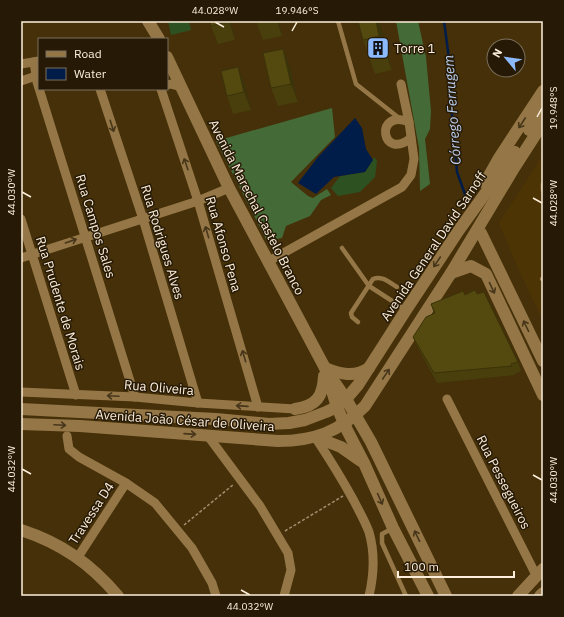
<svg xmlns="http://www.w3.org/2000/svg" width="564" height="617" font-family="'IBM Plex Sans',sans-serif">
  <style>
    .built { fill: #4d3405 }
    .green { fill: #2d5120 }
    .forest { fill: #446b37 }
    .water { fill: #001c49 }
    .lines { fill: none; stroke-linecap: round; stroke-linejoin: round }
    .stream { stroke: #001c49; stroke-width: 2.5 }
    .path { stroke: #a08e70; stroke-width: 1.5; stroke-dasharray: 3 2; stroke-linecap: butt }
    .lane { stroke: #957747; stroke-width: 4.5 }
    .street { stroke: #957747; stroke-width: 9 }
    .secondary { stroke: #957747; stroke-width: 12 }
    .wall { fill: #483f0c }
    .shaded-wall { fill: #3b330a }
    .building { fill: #54490e; stroke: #3b330a }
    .oneway { stroke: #47361a }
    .ticks { fill: none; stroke: #fdefdb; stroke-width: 1.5 }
    .labels { text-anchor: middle; stroke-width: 3; stroke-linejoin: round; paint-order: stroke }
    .poi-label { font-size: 13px; fill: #fdefdb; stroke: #261a06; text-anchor: start }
    .street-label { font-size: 13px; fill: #fdefdb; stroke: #261a06 }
    .water-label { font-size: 14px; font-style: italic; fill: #bdd1f0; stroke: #261a06 }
    .neatline { fill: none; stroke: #fdefdb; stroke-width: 1.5 }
    .ticks-label { font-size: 10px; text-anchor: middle; fill: #fdefdb }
  </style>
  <rect width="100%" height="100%" fill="#453009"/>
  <polygon class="built" points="543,155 543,320 519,271 499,223"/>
  <g class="green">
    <polygon points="168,21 189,21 191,30 171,35"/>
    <polygon points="374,157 377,161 375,177 360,192 338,196 331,188 340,176 365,172"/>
  </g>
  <g class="forest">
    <polygon points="396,21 418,21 426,57 431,111 430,129 425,139 430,184 420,191 419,148"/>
    <polygon points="332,108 335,137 291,182 308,196 313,198 327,189 331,195 321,200 310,216 286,226 282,238 267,241 216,141"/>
  </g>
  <polygon class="water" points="355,118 362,128 366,149 373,160 365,172 334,177 316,194 298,183 318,157"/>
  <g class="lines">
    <polyline class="stream" points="444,21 451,74 452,114 457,172 466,197"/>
    <g class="path">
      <polyline points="184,525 234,484"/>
      <polyline points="285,531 343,496"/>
    </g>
    <g class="lane">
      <polyline points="338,21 356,84 399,118"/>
      <polyline points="543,184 543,190"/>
      <polyline points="342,248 369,286 406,310"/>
      <polyline points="542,279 543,278"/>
      <path d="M358,322L352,317L351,313L373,279C382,275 390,283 397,287"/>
      <polyline points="393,528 382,534 382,543 406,596"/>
    </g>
    <g class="street">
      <polyline points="34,62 37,82 135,397"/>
      <polyline points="21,64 39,61"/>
      <polyline points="21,81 39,75"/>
      <polyline points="167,85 171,84 181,87"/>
      <polyline points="100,89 143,219 198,403"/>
      <polyline points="161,89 198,201 258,407"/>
      <path d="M409,122C374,108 381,162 411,138"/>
      <polyline points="21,219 76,395"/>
      <polyline points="21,258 198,201 229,188"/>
      <polyline points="269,261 402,187 411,175 414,159 409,122 401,84"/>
      <polyline points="21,392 135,397 198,403 295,409"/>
      <polyline points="447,399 537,577"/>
      <polyline points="67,436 69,449 79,457 126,483 155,503 192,548 212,583 216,596"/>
      <polyline points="208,436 260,506 288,553 291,570 284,596"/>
      <path d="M315,437C329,458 342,479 354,501C359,511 365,521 369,532C375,553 374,575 369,596"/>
      <polyline points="78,557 126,483"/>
    </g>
    <g class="secondary">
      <polyline points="148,21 159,39"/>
      <polyline points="167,57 229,188 325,368 346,399 371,442 446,596"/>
      <polyline points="529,130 543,109"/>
      <polyline points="485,183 499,158 543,91"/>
      <polyline points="481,233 543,361"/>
      <polyline points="451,273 471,266 486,274 543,395"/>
      <path d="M325,368C340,374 355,378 369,368"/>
      <polyline points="329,381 337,407 347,430 364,463 393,528 428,596"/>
      <polyline points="21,409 216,419 269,424 289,423 305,420 326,412 337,407 346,399 358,385 406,310 459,230 515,152"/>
      <path d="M295,409C317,406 323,396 324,376"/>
      <path d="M21,424L80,426L278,441C314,441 339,432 365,406L451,273L514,168L543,123"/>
      <polyline points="315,437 341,447 361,461"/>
      <path d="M21,530C61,543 91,564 118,596"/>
      <polyline points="518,596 543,569"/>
      <polyline points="540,596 543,593"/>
    </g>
  </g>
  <g class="wall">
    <polygon points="231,21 235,40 218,44 211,26"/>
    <polygon points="256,21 279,21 282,36 263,40"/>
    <polygon points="376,21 392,70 375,74 363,40"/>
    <polygon points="283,49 290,67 298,102 278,106 271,88"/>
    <polygon points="238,67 245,85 251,110 233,114 227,96"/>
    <polygon points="465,295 518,362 521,371 515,374 515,375 437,383 417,346 413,337 434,314 431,304"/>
  </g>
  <g class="shaded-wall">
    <polygon points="229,21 231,21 235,40"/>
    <polygon points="277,21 279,21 282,36"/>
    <polygon points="376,21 379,21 380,23 392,70 379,36"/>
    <polygon points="283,49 290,67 298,102 291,84"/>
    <polygon points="238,67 245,85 251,110 244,92"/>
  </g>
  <g class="building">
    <polygon points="210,21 229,21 211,26"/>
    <polygon points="358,21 376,21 379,36 363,40"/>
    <polygon points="283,49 291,84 271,88 263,53"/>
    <polygon points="238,67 244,92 227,96 221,71"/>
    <polygon points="543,285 543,290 541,287"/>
    <polygon points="475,290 477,294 484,292 518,362 511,364 512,366 434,373 413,337 426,317 435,313 431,304 463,291 465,295"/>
  </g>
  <defs><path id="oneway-shaft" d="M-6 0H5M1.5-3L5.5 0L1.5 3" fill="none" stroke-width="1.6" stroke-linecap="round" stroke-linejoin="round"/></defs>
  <g class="oneway">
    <use href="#oneway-shaft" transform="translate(522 123) rotate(123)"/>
    <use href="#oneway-shaft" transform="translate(112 126) rotate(72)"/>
    <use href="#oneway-shaft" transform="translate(186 164) rotate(-109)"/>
    <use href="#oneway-shaft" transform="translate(207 232) rotate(-106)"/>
    <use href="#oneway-shaft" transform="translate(71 241) rotate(-19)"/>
    <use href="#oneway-shaft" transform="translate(437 262) rotate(124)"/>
    <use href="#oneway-shaft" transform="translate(492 288) rotate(65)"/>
    <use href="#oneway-shaft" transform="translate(526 326) rotate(-116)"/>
    <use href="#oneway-shaft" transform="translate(244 356) rotate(-106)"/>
    <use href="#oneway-shaft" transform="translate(386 374) rotate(-56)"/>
    <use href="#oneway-shaft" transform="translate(113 396) rotate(-177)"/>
    <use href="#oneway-shaft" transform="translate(242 406) rotate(-176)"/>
    <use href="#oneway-shaft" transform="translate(60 425) rotate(3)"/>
    <use href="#oneway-shaft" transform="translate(190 434) rotate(4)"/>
    <use href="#oneway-shaft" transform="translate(380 499) rotate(66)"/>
    <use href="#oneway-shaft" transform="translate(417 536) rotate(-116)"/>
  </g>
  <path class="ticks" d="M215,22L224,27M292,31L297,22M537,117L542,108M22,192L31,197M533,198L542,203M22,469L31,474M533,475L542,480M241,590L250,595"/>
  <defs>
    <g id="building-square" transform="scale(1.15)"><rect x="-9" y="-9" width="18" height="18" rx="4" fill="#8cb9fc" stroke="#261a06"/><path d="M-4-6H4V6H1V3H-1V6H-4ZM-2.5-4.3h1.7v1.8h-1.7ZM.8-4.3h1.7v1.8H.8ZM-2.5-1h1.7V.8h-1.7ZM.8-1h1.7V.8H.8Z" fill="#111"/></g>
  </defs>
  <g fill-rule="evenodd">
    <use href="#building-square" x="378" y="48"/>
  </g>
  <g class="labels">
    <g class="poi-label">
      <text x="394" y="53">Torre 1</text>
    </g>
    <g class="street-label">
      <text transform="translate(257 207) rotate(63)" y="5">Avenida Marechal Castelo Branco</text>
      <text transform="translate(96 226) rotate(73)" y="5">Rua Campos Sales</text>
      <text transform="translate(163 242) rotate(73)" y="5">Rua Rodrigues Alves</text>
      <text transform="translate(224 244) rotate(74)" y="5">Rua Afonso Pena</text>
      <text transform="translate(433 246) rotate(-56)" y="5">Avenida General David Sarnoff</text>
      <text transform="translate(61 303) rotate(73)" y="5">Rua Prudente de Morais</text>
      <text transform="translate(159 387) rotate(5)" y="5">Rua Oliveira</text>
      <text transform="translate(185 420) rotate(4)" y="5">Avenida João César de Oliveira</text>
      <text transform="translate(504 482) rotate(63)" y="5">Rua Pessegueiros</text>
      <text transform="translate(91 513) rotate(-57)" y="5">Travessa D4</text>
    </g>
    <g class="water-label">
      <text transform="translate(452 110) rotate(-94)" y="5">Córrego Ferrugem</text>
    </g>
  </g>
  <rect width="564" height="617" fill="none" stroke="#261a06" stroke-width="44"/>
  <rect x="38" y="38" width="130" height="52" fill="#261a06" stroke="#7c6f5b"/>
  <rect x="46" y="51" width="20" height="6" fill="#957747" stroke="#7c6f5b"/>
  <text x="74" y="58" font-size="12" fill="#fdefdb">Road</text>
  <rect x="46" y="68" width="20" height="12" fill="#001c49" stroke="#7c6f5b"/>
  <text x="74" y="78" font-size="12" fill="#fdefdb">Water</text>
  <g transform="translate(506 58) rotate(299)"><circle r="19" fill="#261a06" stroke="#7c6f5b"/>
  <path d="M0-3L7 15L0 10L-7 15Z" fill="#8cb9fc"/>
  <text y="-6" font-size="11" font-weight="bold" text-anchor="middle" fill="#fdefdb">N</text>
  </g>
  <path d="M398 571v6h116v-6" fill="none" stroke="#fdefdb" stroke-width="2"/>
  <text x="404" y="571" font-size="12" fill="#fdefdb" stroke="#261a06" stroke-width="3" paint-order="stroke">100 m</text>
  <rect x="22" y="22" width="520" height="573" class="neatline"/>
  <g class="ticks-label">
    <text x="215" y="14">44.028°W</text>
    <text x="297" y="14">19.946°S</text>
    <text transform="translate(553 108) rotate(-90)" y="4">19.948°S</text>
    <text transform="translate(11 192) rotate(-90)" y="4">44.030°W</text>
    <text transform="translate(553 203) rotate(-90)" y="4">44.028°W</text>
    <text transform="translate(11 469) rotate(-90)" y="4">44.032°W</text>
    <text transform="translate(553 480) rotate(-90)" y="4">44.030°W</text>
    <text x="250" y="610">44.032°W</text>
  </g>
</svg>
